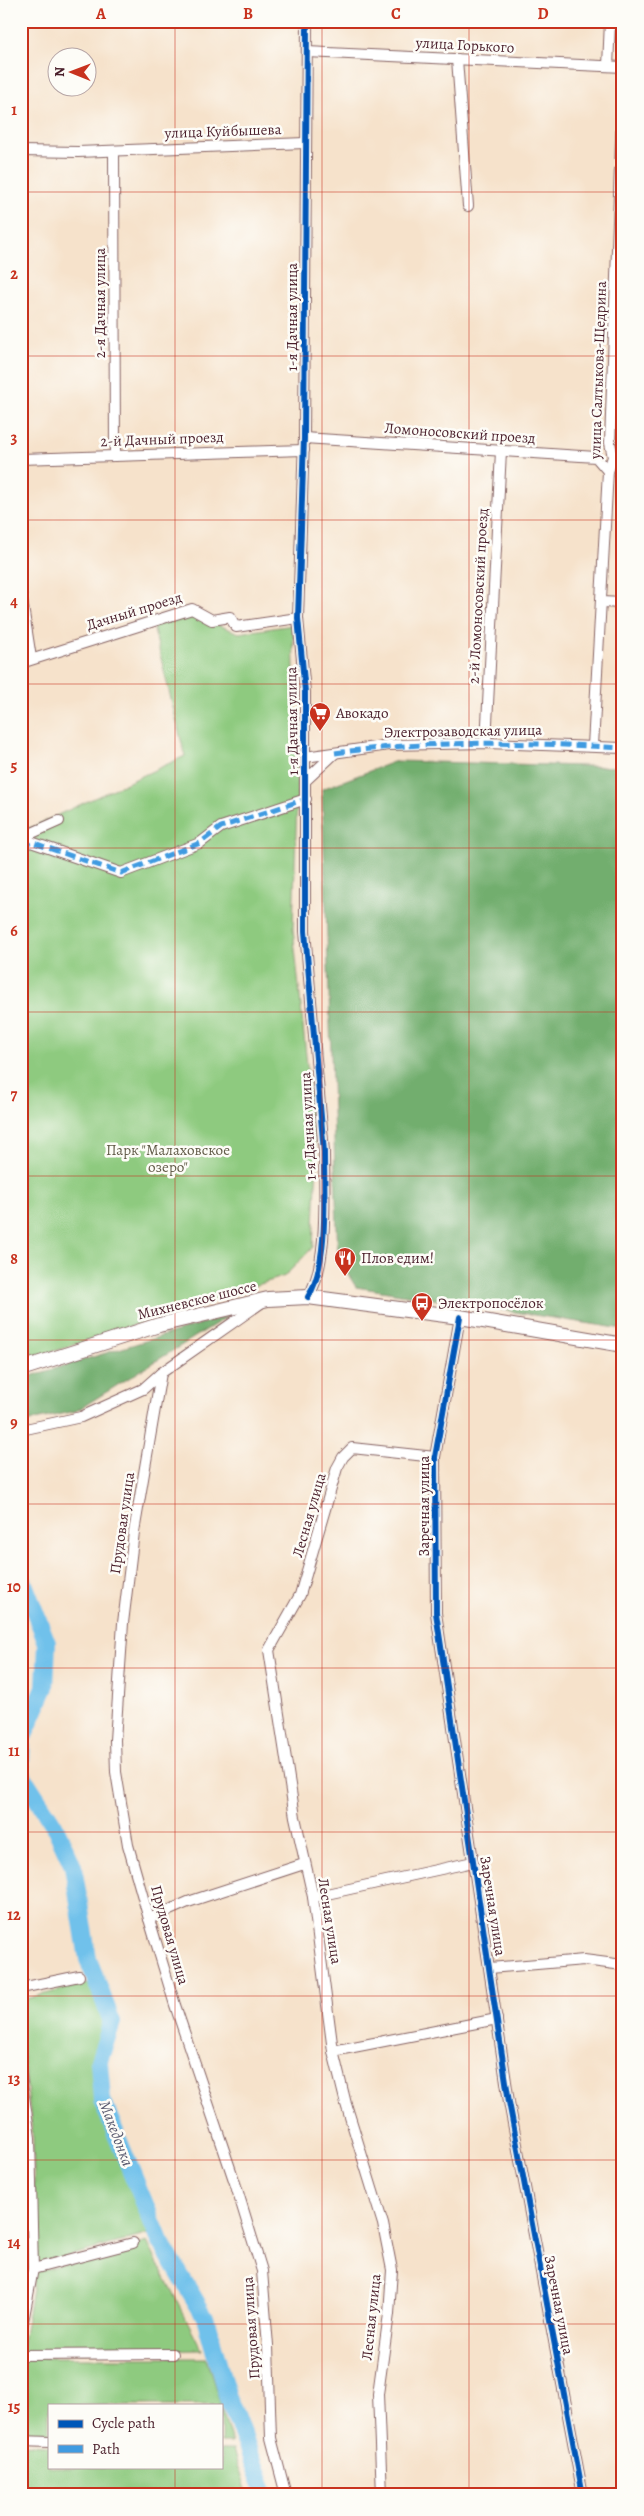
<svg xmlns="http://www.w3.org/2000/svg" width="644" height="2516" font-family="Alegreya,serif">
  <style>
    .green { fill: #8eca7f; stroke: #6c7455 }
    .forest { fill: #72ae6e; stroke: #5e664c }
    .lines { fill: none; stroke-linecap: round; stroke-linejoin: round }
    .river { stroke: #6fc1eb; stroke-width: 18 }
    .street-casing { stroke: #866363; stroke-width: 12 }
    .secondary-casing { stroke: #866363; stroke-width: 16 }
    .street { stroke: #fff; stroke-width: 10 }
    .secondary { stroke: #fff; stroke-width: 14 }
    .quiet { stroke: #409be1; stroke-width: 5; stroke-dasharray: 10 5; stroke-linecap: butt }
    .cycleway-casing { stroke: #fdfcf7; stroke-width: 9 }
    .cycleway { stroke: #0057b8; stroke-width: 6 }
    .grid { fill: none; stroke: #c8321e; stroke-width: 1; stroke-opacity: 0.55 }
    .labels { text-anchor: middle; stroke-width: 5; stroke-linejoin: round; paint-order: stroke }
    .street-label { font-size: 15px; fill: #4a1f2b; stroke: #fdfcf7 }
    .poi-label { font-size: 15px; fill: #4a1f2b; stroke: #fdfcf7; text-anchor: start }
    .park-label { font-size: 15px; fill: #625b48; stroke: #fdfcf7 }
    .water-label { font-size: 16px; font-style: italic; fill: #57586e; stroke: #fdfcf7 }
    .neatline { fill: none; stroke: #c8321e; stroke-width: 2 }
    .grid-label { font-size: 16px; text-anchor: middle; font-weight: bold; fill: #c8321e }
  </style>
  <rect width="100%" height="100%" fill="#fdfcf7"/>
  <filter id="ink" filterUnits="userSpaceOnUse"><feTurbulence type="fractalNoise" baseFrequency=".02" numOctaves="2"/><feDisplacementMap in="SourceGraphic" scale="10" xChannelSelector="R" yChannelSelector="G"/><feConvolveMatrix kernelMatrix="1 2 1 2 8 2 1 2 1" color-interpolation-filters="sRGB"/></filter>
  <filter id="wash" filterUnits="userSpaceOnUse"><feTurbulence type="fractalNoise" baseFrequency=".0096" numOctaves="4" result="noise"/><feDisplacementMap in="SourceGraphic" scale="20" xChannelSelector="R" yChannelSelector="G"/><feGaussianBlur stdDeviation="1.12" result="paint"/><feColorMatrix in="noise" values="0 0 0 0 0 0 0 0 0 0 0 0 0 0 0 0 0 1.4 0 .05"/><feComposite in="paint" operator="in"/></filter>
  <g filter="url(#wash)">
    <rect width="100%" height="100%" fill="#f6e2cb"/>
    <g class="green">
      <polygon points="190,614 239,633 293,625 297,798 293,929 317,1162 313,1247 285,1276 21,1362 21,832 185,756 153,626"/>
      <polygon points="93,1982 109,2022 96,2061 98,2102 149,2234 36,2265 33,2137 21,2039 21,2000"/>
      <polygon points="147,2242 202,2350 21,2353 35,2272"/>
      <polygon points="21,2358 206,2358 221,2405 49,2405 49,2438 21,2437"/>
      <polygon points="221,2407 232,2443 221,2443"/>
      <polygon points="21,2444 49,2445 49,2467 221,2467 221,2450 233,2450 248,2495 21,2495"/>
    </g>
    <g class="forest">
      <polygon points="396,761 623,767 623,1329 356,1287 338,1258 322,789"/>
      <polygon points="230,1315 76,1411 21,1423 21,1379"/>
    </g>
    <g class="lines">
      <g class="river">
        <polyline points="21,1576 47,1643 45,1687 22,1740 21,1763"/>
        <polyline points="21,1765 23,1777 54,1825 73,1866 88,1959 112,2022 99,2061 102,2100 160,2241 205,2317 227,2395 266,2495"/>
      </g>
    </g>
  </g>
  <g filter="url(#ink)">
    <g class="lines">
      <g class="street-casing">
        <g id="street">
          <path d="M307,21L304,438L298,618L305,692V931L324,1152C324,1190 329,1265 308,1297"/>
          <polyline points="307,52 623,67"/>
          <polyline points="457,59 468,206"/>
          <polyline points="608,66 610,21"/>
          <polyline points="21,151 78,152 305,143"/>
          <polyline points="114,151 115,456"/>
          <polyline points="304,438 596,457 608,471"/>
          <polyline points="21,459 304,450"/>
          <polyline points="21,594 31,658"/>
          <polyline points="601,602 623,603"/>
          <polyline points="21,663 192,609 212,620 230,617 236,627 298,618"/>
          <polyline points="486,743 501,451"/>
          <polyline points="593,746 608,471 613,457 610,443 623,84"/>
          <polyline points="305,757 389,745 486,743 623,748"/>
          <polyline points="305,781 335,753"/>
          <polyline points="21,838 59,821"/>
          <polyline points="21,845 31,842 121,873 200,843 221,827 306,799"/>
          <polyline points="460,1317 435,1457 436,1613 509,2102 583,2495"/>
          <polyline points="161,1373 134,1532 123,1623 115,1740 116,1772 128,1845 149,1919 175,2005 236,2186 262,2271 268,2346 271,2438 286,2495"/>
          <polyline points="21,1430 81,1417 143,1389 161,1373 261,1303"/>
          <polyline points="313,1897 473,1862"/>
          <polyline points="149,1919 188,1902 304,1864"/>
          <polyline points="490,1968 584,1960 623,1965"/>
          <polyline points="21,1988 79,1976"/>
          <polyline points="333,2051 497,2019"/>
          <polyline points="21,2076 30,2138 33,2269 21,2332"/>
          <polyline points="33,2269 133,2243"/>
          <polyline points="21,2355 173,2354"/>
          <polyline points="21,2441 49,2442"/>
          <polyline points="382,2495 378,2394 389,2314 392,2270 383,2224 346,2104 333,2051 313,1897 295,1817 269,1650 300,1595 337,1468 343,1457 352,1448 435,1457"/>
        </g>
      </g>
      <g class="secondary-casing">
        <polyline id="secondary" points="21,1369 159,1325 268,1299 308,1297 460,1317 623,1345"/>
      </g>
      <use href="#street" class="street"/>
      <use href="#secondary" class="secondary"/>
      <g class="quiet">
        <path d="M335,753C430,740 527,742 623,748"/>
        <polyline points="21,845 31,842 121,873 200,843 221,827 306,799"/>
      </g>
      <g class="cycleway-casing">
        <g id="cycleway">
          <path d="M307,21L304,438L298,618L305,692V931L324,1152C324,1190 329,1265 308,1297"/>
          <polyline points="460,1317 435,1457 436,1613 509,2102 583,2495"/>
        </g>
      </g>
      <use href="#cycleway" class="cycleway"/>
    </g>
  </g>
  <path class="grid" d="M175,21V2405M322,21V2495M469,21V2495M21,192H623M21,356H623M21,520H623M21,684H623M21,848H623M21,1012H623M21,1176H623M21,1340H623M21,1504H623M21,1668H623M21,1832H623M21,1996H623M21,2160H623M21,2324H623M175,2467V2495"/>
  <defs>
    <g id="supermarket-pin" transform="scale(1.125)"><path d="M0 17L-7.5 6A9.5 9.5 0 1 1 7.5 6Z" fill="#c8321e" stroke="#fdfcf7"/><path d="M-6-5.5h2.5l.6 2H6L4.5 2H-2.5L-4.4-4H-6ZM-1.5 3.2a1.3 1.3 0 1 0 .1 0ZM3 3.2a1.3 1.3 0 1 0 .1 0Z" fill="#fff"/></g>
    <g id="restaurant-pin" transform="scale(1.125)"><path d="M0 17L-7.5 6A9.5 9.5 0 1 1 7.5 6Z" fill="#c8321e" stroke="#fdfcf7"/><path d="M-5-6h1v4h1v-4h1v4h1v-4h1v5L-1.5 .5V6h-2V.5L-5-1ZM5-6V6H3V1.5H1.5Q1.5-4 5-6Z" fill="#fff"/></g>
    <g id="bus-pin" transform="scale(1.125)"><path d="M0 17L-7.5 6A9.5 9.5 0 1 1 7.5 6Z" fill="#c8321e" stroke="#fdfcf7"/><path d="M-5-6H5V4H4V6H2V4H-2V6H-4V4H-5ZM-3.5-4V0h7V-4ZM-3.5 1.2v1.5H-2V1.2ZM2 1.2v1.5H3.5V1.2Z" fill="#fff"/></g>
  </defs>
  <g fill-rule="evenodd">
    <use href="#supermarket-pin" x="320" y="713"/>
    <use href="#restaurant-pin" x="345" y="1258"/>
    <use href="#bus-pin" x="422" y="1303"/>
  </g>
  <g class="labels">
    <g class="street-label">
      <text transform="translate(465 45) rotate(3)" y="5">улица Горького</text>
      <text transform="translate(223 131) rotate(-2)" y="5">улица Куйбышева</text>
      <text transform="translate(100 303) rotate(-90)" y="5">2-я Дачная улица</text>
      <text transform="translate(292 317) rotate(-90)" y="5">1-я Дачная улица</text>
      <text transform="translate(598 370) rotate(-88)" y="5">улица Салтыкова-Щедрина</text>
      <text transform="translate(460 433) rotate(4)" y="5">Ломоносовский проезд</text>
      <text transform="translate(162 439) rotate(-2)" y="5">2-й Дачный проезд</text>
      <text transform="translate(478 596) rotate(-87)" y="5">2-й Ломоносовский проезд</text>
      <text transform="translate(134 611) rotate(-17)" y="5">Дачный проезд</text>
      <text transform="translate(292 721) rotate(-91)" y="5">1-я Дачная улица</text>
      <text transform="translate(463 731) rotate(-1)" y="5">Электрозаводская улица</text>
      <text transform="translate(308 1126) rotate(-93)" y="5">1-я Дачная улица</text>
      <text transform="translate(197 1300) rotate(-14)" y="5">Михневское шоссе</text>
      <text transform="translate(424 1506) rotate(-90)" y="5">Заречная улица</text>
      <text transform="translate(309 1515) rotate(-74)" y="5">Лесная улица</text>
      <text transform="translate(122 1523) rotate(-82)" y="5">Прудовая улица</text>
      <text transform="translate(493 1906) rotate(81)" y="5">Заречная улица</text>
      <text transform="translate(330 1921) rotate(81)" y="5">Лесная улица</text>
      <text transform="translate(170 1935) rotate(74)" y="5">Прудовая улица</text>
      <text transform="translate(559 2305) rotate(79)" y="5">Заречная улица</text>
      <text transform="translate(371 2317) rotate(-84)" y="5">Лесная улица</text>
      <text transform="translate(251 2328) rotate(-94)" y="5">Прудовая улица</text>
    </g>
    <g class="poi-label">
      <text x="336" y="718">Авокадо</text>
      <text x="361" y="1263">Плов едим!</text>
      <text x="438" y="1308">Электропосёлок</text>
    </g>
    <g class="park-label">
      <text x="168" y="1155">Парк "Малаховское<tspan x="168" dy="17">озеро"</tspan></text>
    </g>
    <g class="water-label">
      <text transform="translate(117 2133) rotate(69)" y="6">Македонка</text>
    </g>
  </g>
  <rect width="644" height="2516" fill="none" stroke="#fdfcf7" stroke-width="55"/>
  <rect x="48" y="2404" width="175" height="65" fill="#fdfcf7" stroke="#b5a4a5"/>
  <rect x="58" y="2420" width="25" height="8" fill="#0057b8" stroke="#b5a4a5"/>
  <text x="92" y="2428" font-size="15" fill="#4a1f2b">Cycle path</text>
  <rect x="58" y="2445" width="25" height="8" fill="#409be1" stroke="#b5a4a5"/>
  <text x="92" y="2454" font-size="15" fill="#4a1f2b">Path</text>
  <g transform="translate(72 72) rotate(271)"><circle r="24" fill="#fdfcf7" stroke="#b5a4a5"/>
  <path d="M0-4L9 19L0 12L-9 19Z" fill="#c8321e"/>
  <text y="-8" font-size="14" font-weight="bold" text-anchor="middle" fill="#4a1f2b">N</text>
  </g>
  <rect x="28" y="28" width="588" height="2460" class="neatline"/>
  <g class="grid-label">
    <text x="101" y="19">A</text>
    <text x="248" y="19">B</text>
    <text x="396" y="19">C</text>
    <text x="543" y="19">D</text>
    <text x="14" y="115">1</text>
    <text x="14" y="279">2</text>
    <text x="14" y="443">3</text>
    <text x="14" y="607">4</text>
    <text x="14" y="771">5</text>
    <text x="14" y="936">6</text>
    <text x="14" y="1100">7</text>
    <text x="14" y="1264">8</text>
    <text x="14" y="1428">9</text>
    <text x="14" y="1592">10</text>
    <text x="14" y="1756">11</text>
    <text x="14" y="1920">12</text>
    <text x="14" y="2084">13</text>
    <text x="14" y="2248">14</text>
    <text x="14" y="2412">15</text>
  </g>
</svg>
